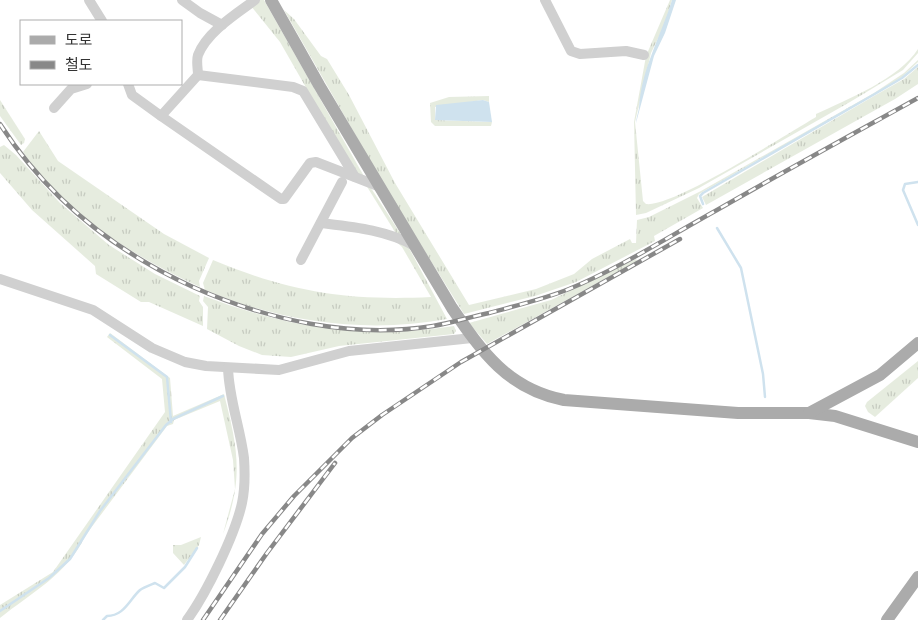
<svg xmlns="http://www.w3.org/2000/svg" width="918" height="620" font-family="'IBM Plex Sans','Noto Sans KR',sans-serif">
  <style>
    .grass { fill: url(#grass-tufts) }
    .water { fill: #cfe2ee }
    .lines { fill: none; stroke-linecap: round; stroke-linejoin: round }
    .stream { stroke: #cfe2ee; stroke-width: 2.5 }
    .minor { stroke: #d0d0d0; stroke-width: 10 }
    .major { stroke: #ababab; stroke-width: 12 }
    .rail-casing { stroke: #888; stroke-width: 4.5 }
    .rail { stroke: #fff; stroke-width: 2.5; stroke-dasharray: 8; stroke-linecap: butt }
  </style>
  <defs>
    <pattern id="grass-tufts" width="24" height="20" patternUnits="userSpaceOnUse" patternTransform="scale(1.25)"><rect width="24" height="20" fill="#e6ecdf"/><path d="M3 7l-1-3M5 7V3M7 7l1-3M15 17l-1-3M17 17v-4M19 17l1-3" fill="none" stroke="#c6cbc0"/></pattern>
  </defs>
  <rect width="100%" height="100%" fill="#fff"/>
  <g class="grass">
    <polygon points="259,0 264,0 365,178 356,175 280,42 251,6"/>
    <path d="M670,0H672L665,24L651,53L635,122L643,201L646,204C672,208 787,134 816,117V114C848,99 899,79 918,49V53L903,70L850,102L699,188L646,213L636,215L634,122L646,56Z"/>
    <polygon points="284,10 294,19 321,56 327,59 349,95 395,183 469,305 536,289 574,274 592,259 630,239 632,243 636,243 637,220 649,217 701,191 874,93 904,73 918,60 918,62 902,77 872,95 699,194 697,198 703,208 654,236 655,241 576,282 535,296 464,314 389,194"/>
    <polygon points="918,67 918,84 895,99 706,205 702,197 874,96 904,79"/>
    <polygon points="489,96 489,102 483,100 435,107 435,120 492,122 491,126 435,126 431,122 430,103 449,97"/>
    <polygon points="0,100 25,139 24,143 21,145 0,116"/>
    <path d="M39,131L58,161L164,234L209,258L199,281L200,287C136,258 63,213 23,152Z"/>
    <polygon points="4,145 16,155 60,203 109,245 155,274 200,296 199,301 203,307 203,326 149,302 141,302 96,274 95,266 32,210 0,173 0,147"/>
    <polygon points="366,185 369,185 402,236 395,232"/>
    <path d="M391,237L409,248L447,319C366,334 280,322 205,290L203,283L213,260C290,292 347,301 431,297L402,247Z"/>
    <polygon points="636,259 637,261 487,344 469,323 551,300"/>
    <path d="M204,296C288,328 364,340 454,326L456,331L454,334L339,346L291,357L262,355L239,346L207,329L208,307L203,301Z"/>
    <path d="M110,333L170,378L173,416L224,394C238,449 244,478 223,534L235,489L233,460L220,401L174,420L173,424L167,426L85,536C68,574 31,593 0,618V605L53,572L165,412L162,379L107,337Z"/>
    <polygon points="918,361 918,378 875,417 868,412 865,406 867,402"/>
    <polygon points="201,537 199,545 184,565 173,553 173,545 181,545"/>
  </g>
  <g class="water">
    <path d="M672,0H676L665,33L654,56L636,123C636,119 638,113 639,108C641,70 661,36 672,0Z"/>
    <polygon points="483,100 489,102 492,122 435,120 436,105"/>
  </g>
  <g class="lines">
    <g class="stream">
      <polyline points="918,182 905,184 903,190 918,225"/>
      <polyline points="703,204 700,196 703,193 873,95 902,78 918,65"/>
      <polyline points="717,228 741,268 763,374 765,397"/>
      <polyline points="110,335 167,377 171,422"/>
      <polyline points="0,611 49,578 70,559 100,511 166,425 173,419 223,396"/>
      <path d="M103,620L107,616C124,616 129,600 140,590C144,587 150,585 155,583L164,588L185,567L197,548"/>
    </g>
    <g class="minor">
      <polyline points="89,0 102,21"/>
      <polyline points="182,0 200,13 222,25"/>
      <polyline points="545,0 571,51 580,54 626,51 644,55"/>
      <polyline points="198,75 293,87 303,91 355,177"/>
      <path d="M128,84L132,95L161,116L198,75C198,69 196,61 198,55C207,32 236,14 255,0"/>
      <polyline points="54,108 71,89 87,84"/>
      <polyline points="161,116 281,199 284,199 310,163 316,162 378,186"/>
      <path d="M321,223C354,227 386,230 415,246"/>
      <polyline points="301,260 342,182"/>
      <polyline points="0,279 93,310 152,348 185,362 206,366 279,370 349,351 472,338"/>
      <path d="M187,620C206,594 235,535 242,503C245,489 245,473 244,458C240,427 229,399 228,368"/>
    </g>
    <g class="major">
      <path d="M271,0L319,85L452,308C482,352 508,389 564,400L738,413H809L835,416L918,442"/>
      <polyline points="809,413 880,375 918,343"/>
      <polyline points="887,620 918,577"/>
    </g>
    <g class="rail-casing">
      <g id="rail">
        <path d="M0,124C47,197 114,251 193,287C267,320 352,339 433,326C451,323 470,317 489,313C515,306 544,299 569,289C620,268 668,237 717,210C783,172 851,135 918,98"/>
        <polyline points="203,620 262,534 294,496 352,438 382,415 461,362 680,239"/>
        <polyline points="220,620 267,553 335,463"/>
      </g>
    </g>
    <use href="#rail" class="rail"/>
  </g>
  <rect x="20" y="20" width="162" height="65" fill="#ffffff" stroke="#adadad"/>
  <rect x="30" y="36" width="25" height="8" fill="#ababab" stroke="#adadad"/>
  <text x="65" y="45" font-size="15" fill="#333333">도로</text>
  <rect x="30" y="61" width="25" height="8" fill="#888888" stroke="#adadad"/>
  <text x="65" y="70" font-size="15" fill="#333333">철도</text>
</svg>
